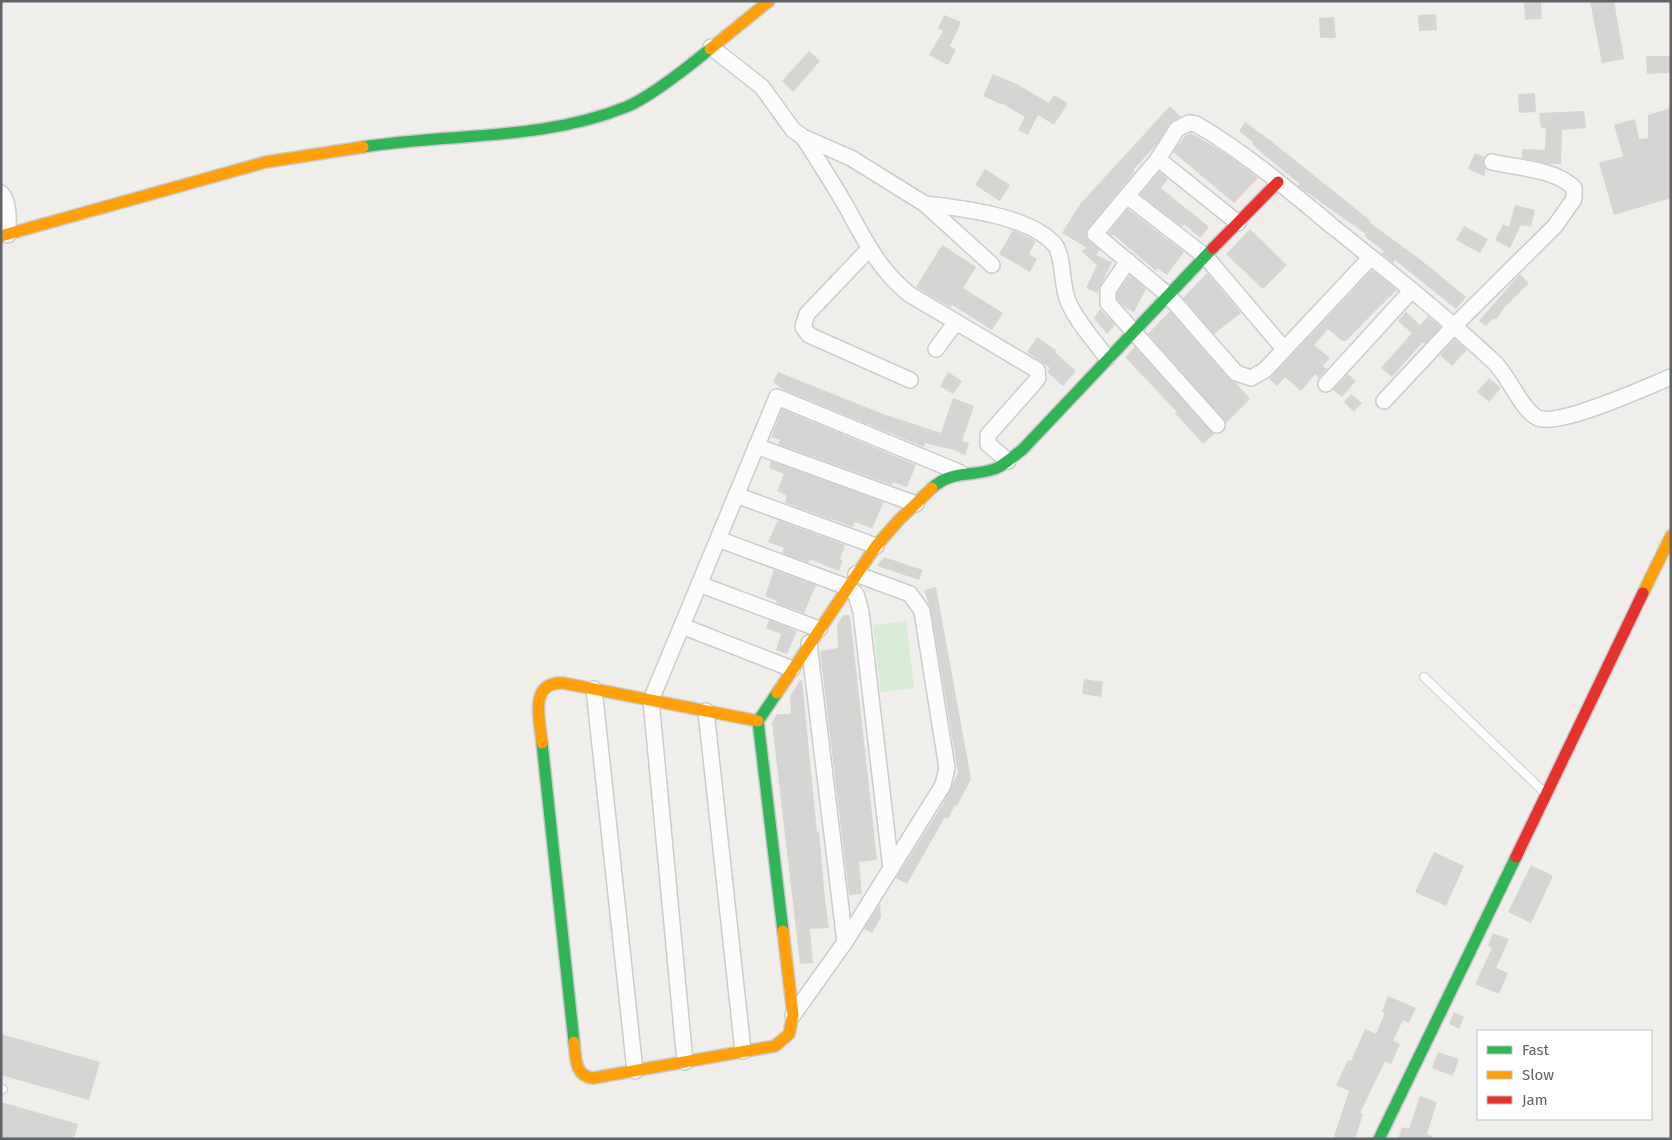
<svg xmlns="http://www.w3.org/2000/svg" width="1672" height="1140" font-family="'Fira Sans',sans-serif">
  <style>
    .green { fill: #d8ebd6 }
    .building { fill: #d6d5d3 }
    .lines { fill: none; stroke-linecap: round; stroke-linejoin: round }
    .lane-casing { stroke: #cbcccc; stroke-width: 10 }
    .street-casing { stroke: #cbcccc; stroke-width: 18 }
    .fast-casing { stroke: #cacacb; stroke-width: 14 }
    .slow-casing { stroke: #cacacb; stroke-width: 14 }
    .jam-casing { stroke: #cacacb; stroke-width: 14 }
    .lane { stroke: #fdfcfc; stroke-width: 8 }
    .street { stroke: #fdfcfc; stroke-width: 15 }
    .fast { stroke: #30b455; stroke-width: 11 }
    .slow { stroke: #ff9f0a; stroke-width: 11 }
    .jam { stroke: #e5322d; stroke-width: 11 }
  </style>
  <rect width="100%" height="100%" fill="#efeeea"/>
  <polygon class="green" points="906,621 914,688 881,692 873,625"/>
  <g class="building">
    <polygon points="1590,1 1614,1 1624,59 1602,63"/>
    <polygon points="1541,2 1542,19 1525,20 1524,3"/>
    <polygon points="1436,14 1437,30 1419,31 1418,15"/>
    <polygon points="944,15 961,22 950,46 956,50 948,65 929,55 943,31 938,28"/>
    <polygon points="1334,17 1336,38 1320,38 1319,18"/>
    <polygon points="809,51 820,61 793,92 782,81"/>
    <polygon points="1646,56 1671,56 1671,73 1647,74"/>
    <polygon points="993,74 1017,84 1049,103 1054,95 1068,103 1054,125 1038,115 1028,135 1018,130 1025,117 1001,103 1001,104 983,96"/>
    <polygon points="1535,93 1536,112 1519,113 1518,94"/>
    <polygon points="1170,106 1181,117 1169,124 1157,144 1133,170 1135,171 1086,232 1089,241 1100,250 1096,255 1112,262 1097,293 1086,288 1097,265 1081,251 1087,248 1062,233 1081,203"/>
    <polygon points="1671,108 1671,198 1614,215 1599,163 1623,156 1614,125 1635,119 1639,139 1648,138 1648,115"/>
    <polygon points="1584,111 1586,128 1562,130 1561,164 1548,164 1522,158 1522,149 1545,150 1546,128 1541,128 1539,113"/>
    <polygon points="1245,122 1271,141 1371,221 1369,222 1421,260 1466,297 1456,309 1395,260 1393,263 1382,254 1384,251 1364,236 1366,234 1298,186 1300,184 1263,154 1252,144 1253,142 1239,131"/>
    <polygon points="1191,133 1226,154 1258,178 1234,203 1173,152 1185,136"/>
    <polygon points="1475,153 1484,157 1483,165 1486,169 1484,176 1468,169"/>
    <polygon points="985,169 1010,185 1000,201 975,185"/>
    <polygon points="1159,172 1168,179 1161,188 1209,227 1200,238 1188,227 1184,224 1182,227 1140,195"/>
    <polygon points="1515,205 1535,210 1531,227 1521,225 1510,248 1495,240 1503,224 1509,227"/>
    <polygon points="1128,209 1184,252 1167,275 1157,268 1156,271 1114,235 1112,236 1108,233"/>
    <polygon points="1464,226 1488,239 1480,253 1456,240"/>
    <polygon points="1250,229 1287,265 1263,289 1226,254"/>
    <polygon points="1013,230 1036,241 1029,254 1037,259 1030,272 999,254"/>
    <polygon points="942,245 976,267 963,288 1003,313 992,330 952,305 950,307 916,287"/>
    <polygon points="1372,270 1397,290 1377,309 1346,341 1342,341 1328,329 1314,345 1330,358 1323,366 1327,369 1319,378 1315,374 1301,391 1285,377 1277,386 1269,379"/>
    <polygon points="1207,273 1241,313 1214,334 1183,298"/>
    <polygon points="1520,274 1529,283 1504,308 1496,320 1494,318 1486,326 1479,321"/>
    <polygon points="1130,275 1146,289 1134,312 1124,307 1117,299 1117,293"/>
    <polygon points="1100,309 1115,325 1107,334 1094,318"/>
    <polygon points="1170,311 1229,379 1236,383 1250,399 1226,423 1148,334"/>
    <polygon points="1406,312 1420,325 1428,316 1441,327 1426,343 1422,343 1392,377 1381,368 1412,333 1398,321"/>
    <polygon points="1037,337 1056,350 1055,352 1076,371 1063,386 1047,372 1050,368 1027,352"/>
    <polygon points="1455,339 1467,350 1452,366 1440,355"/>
    <polygon points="1135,347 1214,434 1203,444 1175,413 1177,412 1125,357"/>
    <polygon points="778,372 883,414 941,433 953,398 974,406 962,441 969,443 965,455 954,450 925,443 924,447 786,391 773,382"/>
    <polygon points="948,372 962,381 953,394 940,386"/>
    <polygon points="1348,374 1356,381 1342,397 1333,390"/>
    <polygon points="1489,378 1501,388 1489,402 1477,392"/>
    <polygon points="1351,394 1362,403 1354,412 1344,402"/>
    <polygon points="782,409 916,465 907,487 893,482 892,485 778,444 780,440 771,437"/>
    <polygon points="771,461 884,502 872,528 855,522 853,527 785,503 787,496 777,491 784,474 769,468"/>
    <polygon points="778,520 845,545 840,559 843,560 839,571 810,559 808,563 782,553 784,548 768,542"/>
    <polygon points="884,557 923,570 919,580 877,566"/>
    <polygon points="774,570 816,585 804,613 776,603 777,601 765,596"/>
    <polygon points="936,587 971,779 957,806 955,805 948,819 945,817 907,884 896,878 943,804 958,773 931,610 924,590"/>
    <polygon points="843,615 850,615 877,860 859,862 862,894 849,895 820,651 838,648 837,625"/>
    <polygon points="769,620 797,631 787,654 776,650 781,634 766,628"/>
    <polygon points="1084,679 1103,682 1101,697 1082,694"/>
    <polygon points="802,680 817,832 819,831 825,899 829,928 810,929 813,963 800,964 772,723 777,714 791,714 790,696 800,681"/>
    <polygon points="1434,852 1464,866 1446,906 1415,892"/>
    <polygon points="1531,865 1553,876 1531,923 1508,912"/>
    <polygon points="880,903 881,917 872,933 864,929"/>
    <polygon points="1493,933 1509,939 1496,968 1508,973 1499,994 1475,984 1492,948 1488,946"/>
    <polygon points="1388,996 1416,1008 1409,1023 1403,1020 1393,1041 1400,1044 1391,1064 1385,1061 1360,1113 1363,1114 1355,1139 1333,1139 1349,1091 1336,1085 1348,1060 1351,1061 1365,1029 1376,1034 1385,1013 1382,1012"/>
    <polygon points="1454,1012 1464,1017 1459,1029 1449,1024"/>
    <polygon points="1,1034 100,1062 89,1100 1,1075"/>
    <polygon points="1438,1052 1459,1059 1453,1076 1432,1068"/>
    <polygon points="1420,1096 1437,1102 1427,1134 1432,1136 1432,1139 1398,1139 1402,1127 1409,1129"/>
    <polygon points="1,1102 78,1124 74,1139 1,1139"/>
  </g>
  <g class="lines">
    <g class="lane-casing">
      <g id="lane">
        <polyline points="1424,677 1544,792"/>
        <polyline points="1,1088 3,1089"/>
      </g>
    </g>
    <g class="street-casing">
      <g id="street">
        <polyline points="711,47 762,87 793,130 803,137 851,158 925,204 992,265"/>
        <path d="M803,137C818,160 832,182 846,206C864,239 879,270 909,294L1037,370L1038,378L1035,382L988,435V444L1008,461"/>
        <polyline points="1158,159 1238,223"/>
        <path d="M1,193C10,202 8,222 8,235"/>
        <polyline points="1127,196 1206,257 1284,349"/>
        <path d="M925,204C961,208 1031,216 1055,245C1064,257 1061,285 1068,301C1076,321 1094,340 1107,358"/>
        <polyline points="869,249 807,314 803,327 809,335 910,380"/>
        <path d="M1371,257L1265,370L1251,378L1236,373L1168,295L1095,234L1158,159L1177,129L1189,123L1196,124C1244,152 1289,190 1332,226C1387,270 1443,314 1494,362C1509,376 1522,411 1538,418C1560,427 1646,387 1671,377"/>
        <polyline points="1128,261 1108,290 1108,303 1217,425"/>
        <polyline points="936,349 956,322"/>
        <polyline points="1326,384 1411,291"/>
        <path d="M1384,401L1454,326L1555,226L1574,199V188C1555,169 1518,168 1492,162"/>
        <polyline points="756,446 916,504"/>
        <polyline points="736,495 876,546"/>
        <polyline points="718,539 847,587 856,594 861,612 891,869"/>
        <polyline points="699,584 819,629"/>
        <polyline points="682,626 792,669"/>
        <polyline points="809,643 845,942"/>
        <polyline points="594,689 635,1071"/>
        <polyline points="706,711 743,1051"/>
        <polyline points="793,1015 845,942 943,785 947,768 922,611 910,594 856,574"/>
        <polyline points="685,1062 651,700 777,397 961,473"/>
      </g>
    </g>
    <g class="fast-casing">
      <g id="fast">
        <path d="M363,147C450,133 542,141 626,107C651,97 688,67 710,49"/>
        <path d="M932,488C954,468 978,478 999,467C1007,462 1015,455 1022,450L1213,248"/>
        <polyline points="777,693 758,721 783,931"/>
        <polyline points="542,743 574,1042"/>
        <polyline points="1379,1139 1516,857"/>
      </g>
    </g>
    <g class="slow-casing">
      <g id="slow">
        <polyline points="710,49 769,1"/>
        <polyline points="1,236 266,162 363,147"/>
        <polyline points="1643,593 1671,536"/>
        <polyline points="777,693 876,546 899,520 932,488"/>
        <path d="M542,743C540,720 528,682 563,683L758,721"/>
        <path d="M574,1042C576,1057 574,1076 593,1078L775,1046L789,1034L793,1015L783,931"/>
      </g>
    </g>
    <g class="jam-casing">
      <g id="jam">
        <polyline points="1213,248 1278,182"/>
        <polyline points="1516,857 1643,593"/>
      </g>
    </g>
    <use href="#lane" class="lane"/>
    <use href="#street" class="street"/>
    <use href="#fast" class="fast"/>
    <use href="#slow" class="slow"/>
    <use href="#jam" class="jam"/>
  </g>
  <rect width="1672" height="1140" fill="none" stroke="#5f6368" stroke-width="5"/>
  <rect x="1477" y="1030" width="175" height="90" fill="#ffffff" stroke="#bfc1c3"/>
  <rect x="1487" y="1046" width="25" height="8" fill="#30b455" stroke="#bfc1c3"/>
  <text x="1522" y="1055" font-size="15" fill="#5f6368">Fast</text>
  <rect x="1487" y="1071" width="25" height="8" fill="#ff9f0a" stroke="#bfc1c3"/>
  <text x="1522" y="1080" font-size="15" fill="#5f6368">Slow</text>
  <rect x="1487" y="1096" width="25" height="8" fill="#e5322d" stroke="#bfc1c3"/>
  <text x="1522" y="1105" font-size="15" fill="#5f6368">Jam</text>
</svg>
